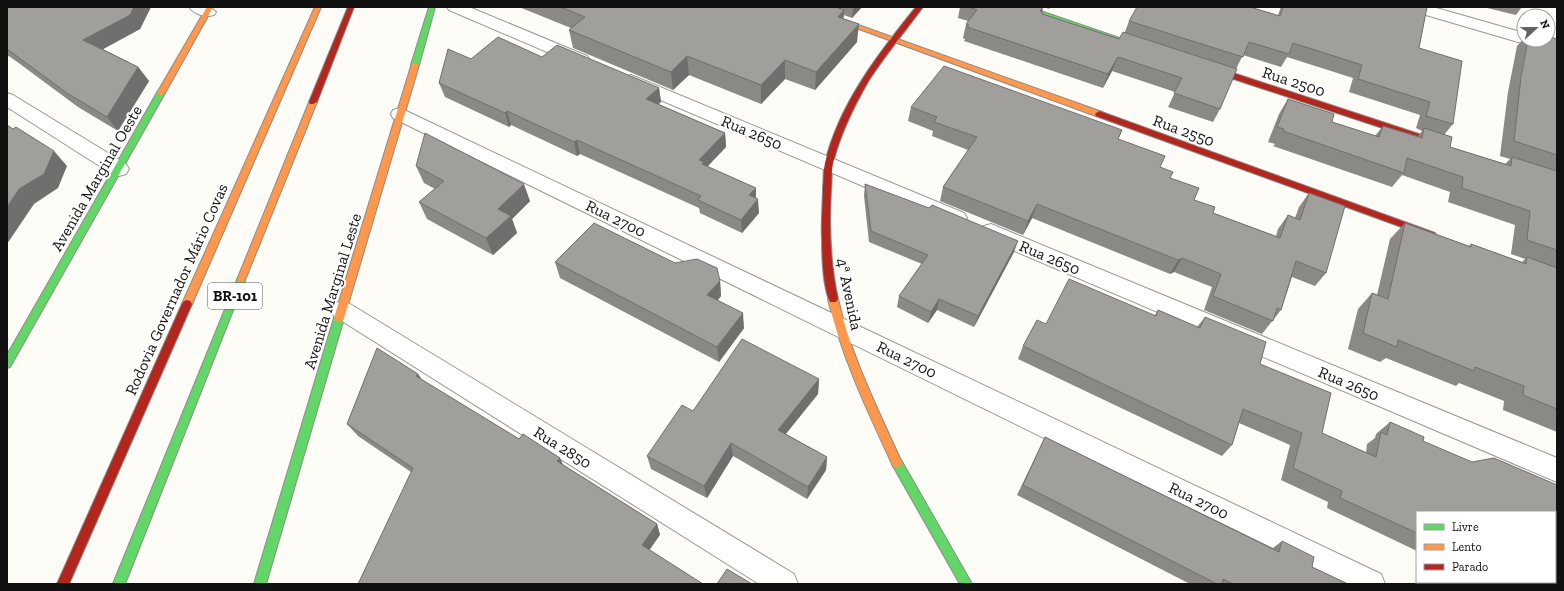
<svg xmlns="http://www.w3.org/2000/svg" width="1564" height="591" font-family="'Zilla Slab',serif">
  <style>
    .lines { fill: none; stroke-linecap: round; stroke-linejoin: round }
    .street-casing { stroke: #979795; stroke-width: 2 }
    .fast-casing { stroke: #8e8d8b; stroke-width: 2 }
    .slow-casing { stroke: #8e8d8b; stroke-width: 2 }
    .jam-casing { stroke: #8e8d8b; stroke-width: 2 }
    .street { fill: #fffffe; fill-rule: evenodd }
    .fast { fill: #63d668; fill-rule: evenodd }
    .slow { fill: #ff974d; fill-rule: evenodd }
    .jam { fill: #b3261e; fill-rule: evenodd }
    .wall { fill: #8a8986 }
    .shaded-wall { fill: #716f6d }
    .building { fill: #a19f9c; stroke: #716f6d }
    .labels { text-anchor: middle; stroke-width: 4; stroke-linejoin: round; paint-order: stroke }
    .shield { fill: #fff; stroke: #585858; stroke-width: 1 }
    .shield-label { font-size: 15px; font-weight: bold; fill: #111 }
    .street-label { font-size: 16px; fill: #111; stroke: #fff }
  </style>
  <rect width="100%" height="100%" fill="#fdfcf7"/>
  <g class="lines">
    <g class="street-casing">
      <g id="street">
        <path d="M189,7H210L216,12L214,15C205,18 194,14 189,7Z"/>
        <polygon points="447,7 469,7 587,56 590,60 587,64 581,65 575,64 449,10"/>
        <polygon points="1407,7 1433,7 1524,33 1524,40 1531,40 1524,43 1518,42 1409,10"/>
        <polygon points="631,75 964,213 967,218 964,223 957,226 950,223 625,85 622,81 625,77"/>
        <polygon points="7,93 13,95 126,164 129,169 126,174 119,176 112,174 7,107"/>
        <polygon points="400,108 1381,574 1385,584 1341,584 393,118 391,114 393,110"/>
        <polygon points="991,224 1557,458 1557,482 984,238 981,232 984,226"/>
        <polygon points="342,301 350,304 794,574 798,584 759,584 334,316 331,310 334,304"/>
      </g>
    </g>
    <g class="fast-casing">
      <g id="fast">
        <polygon points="429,7 435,7 419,65 415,67 411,65"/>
        <polygon points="1019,7 1029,7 1128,41 1127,43 1123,43"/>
        <polygon points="158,91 161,91 165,93 10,367 7,368 7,355"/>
        <polygon points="241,277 244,278 245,280 125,584 113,584 237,280 238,278"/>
        <polygon points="339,314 342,315 344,318 266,584 254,584 334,318 336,315"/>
        <polygon points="897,458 901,460 972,584 960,584 893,466 892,463 893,460"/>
      </g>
    </g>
    <g class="slow-casing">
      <g id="slow">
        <polygon points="207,7 213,7 165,93 161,95 158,95 157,93"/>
        <polygon points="315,7 321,7 192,304 190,307 184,307 182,304"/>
        <polygon points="799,7 808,7 1102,112 1103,114 1102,116 1096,116"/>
        <polygon points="412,63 415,63 419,65 344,318 342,321 336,321 334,318"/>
        <polygon points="310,100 313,100 317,102 245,280 244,282 238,282 237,280"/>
        <path d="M833,295L836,296L838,299C851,357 878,409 902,463L901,466L897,468L893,466C868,412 842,358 828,299L830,296Z"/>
      </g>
    </g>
    <g class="jam-casing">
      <g id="jam">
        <polygon points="348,7 354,7 317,102 313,104 310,104 309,102"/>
        <path d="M916,7H923C905,31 886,54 869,80C854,106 840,134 833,163C831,172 832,181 831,190C829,227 830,263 838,299L836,302H830C823,287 822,255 822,239C821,221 823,204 823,187C824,179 823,171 825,163C839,104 879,53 916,7Z"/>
        <polygon points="1203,65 1209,65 1425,136 1426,138 1422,141 1419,140 1203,69"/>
        <polygon points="1099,111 1435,233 1436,235 1435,237 1429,237 1096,116 1095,114"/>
        <polygon points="187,300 190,301 192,304 69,584 57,584 182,304 184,301"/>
      </g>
    </g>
    <use href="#street" class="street"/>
    <use href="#fast" class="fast"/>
    <use href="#slow" class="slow"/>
    <use href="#jam" class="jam"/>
  </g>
  <g class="wall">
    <polygon points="7,7 151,7 140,29 103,49 138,67 149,81 118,131 78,107 16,61 7,55"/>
    <polygon points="519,7 862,7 852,18 844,15 843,18 857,42 815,90 785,79 761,104 689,75 673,90 573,48 569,30 571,28"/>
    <polygon points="960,7 1050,7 1049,9 1043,7 1042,12 1043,12 1043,14 1119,39 1125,32 1129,21 1278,15 1281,7 1427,7 1419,48 1453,124 1444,135 1450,147 1505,164 1510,159 1500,156 1508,92 1517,46 1524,38 1524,40 1548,40 1557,39 1557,432 1503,410 1504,401 1459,383 1456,386 1386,358 1380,362 1348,349 1358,309 1372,293 1377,295 1390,239 1405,223 1469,246 1471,244 1522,262 1525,259 1511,254 1515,225 1448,202 1450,192 1402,175 1392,187 1273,146 1275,144 1268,142 1279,114 1288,99 1332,122 1375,136 1383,126 1418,136 1422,131 1416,128 1420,115 1349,92 1353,78 1287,57 1281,67 1243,55 1236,69 1220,109 1213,122 1168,107 1175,92 1112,71 1103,88 964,41 965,39 963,38 966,24 968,21 958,18"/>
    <polygon points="1483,7 1522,7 1516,15"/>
    <polygon points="542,57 659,88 661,102 658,104 725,133 726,147 707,167 756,198 759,213 742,233 700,213 699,208 580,154 577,156 511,125 509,127 445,97 439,83 471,59"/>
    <polygon points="911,107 1122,130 1118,139 1160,167 1170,178 1194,200 1213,213 1276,236 1278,229 1288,215 1295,218 1299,207 1309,193 1326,273 1315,286 1292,277 1281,310 1262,334 1204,310 1212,287 1174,272 1170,274 1032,218 1023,235 940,201 943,187 968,150 932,136 933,131 908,121"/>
    <polygon points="416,166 530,201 512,219 517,233 493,255 427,219 419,202 435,189 424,183"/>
    <polygon points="865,184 1014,252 974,327 937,310 928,323 897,307 899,296 922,264 869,242 864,196"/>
    <polygon points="555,262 675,263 720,281 721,296 718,300 744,328 719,362 560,278"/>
    <polygon points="1158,310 1197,327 1205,317 1260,364 1322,433 1366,453 1367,444 1375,438 1376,434 1390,422 1423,441 1557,584 1488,584 1484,582 1555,582 1417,512 1417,551 1327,508 1328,502 1281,480 1290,445 1239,423 1232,445 1222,456 1018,359 1023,346 1046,324 1155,315"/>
    <polygon points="418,374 422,380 519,439 560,458 563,465 657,524 660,535 411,472 358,436 347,424"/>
    <polygon points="819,379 818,394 786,434 827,457 826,470 807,499 733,456 707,498 651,469 647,456 693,411"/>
    <polygon points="1045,437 1273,548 1282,541 1312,567 1348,584 1190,584 1017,495"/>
  </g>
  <g class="shaded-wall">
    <polygon points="134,7 151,7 140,29 94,54 83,40"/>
    <polygon points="853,7 862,7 852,18"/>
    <polygon points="1043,7 1040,20 1040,11"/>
    <polygon points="844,10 843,29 838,17"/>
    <polygon points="859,24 857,42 815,90 816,72"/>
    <polygon points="687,56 689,75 673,90 671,72"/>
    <polygon points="1118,57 1112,71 1103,88 1108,74"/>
    <polygon points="785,60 785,79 761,104 761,85"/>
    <polygon points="138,67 149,81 118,131 107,117"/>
    <polygon points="659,88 661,102 649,113 646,99"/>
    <polygon points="507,111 511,125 509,127 505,113"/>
    <polygon points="725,133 726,147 705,169 699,160"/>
    <polygon points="577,140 580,154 577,156 574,142"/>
    <polygon points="54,151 67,166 58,188 34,204 7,244 7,207 19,189"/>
    <polygon points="524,184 530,201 512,219 517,233 493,255 486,238 498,209"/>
    <polygon points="756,188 756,202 758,199 759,213 742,233 741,220 749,195"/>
    <polygon points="1037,204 1032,218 1023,235 1028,221"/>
    <polygon points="1018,241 1014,252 974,327 978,316"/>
    <polygon points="1182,258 1174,272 1170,274 1178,260"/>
    <polygon points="720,281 721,296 709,310 707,295"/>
    <polygon points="939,299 937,310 928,323 931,312"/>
    <polygon points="743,313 744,328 719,362 717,347"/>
    <polygon points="418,374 427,387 416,376"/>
    <polygon points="819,379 818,394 778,443 778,430"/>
    <polygon points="731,443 733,456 707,498 704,486"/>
    <polygon points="827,457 826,470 807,499 808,487"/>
    <polygon points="560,458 565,470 557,461"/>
    <polygon points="657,524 660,535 646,555 642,545"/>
  </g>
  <g class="building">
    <polygon points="7,7 134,7 130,15 83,40 138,67 107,117 67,93 7,49"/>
    <polygon points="561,7 835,7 844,10 838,17 859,24 816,72 785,60 761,85 687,56 671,72 569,30 585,17"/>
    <polygon points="969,7 1043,7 1040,11 1043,12 1042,14 1119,39 1123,32 1237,69 1220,109 1174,93 1182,78 1118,57 1108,74 967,27 969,25 966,24 977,10"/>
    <polygon points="1137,7 1250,7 1280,16 1283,7 1427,7 1419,48 1462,61 1453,124 1426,116 1430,102 1358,79 1362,65 1293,43 1289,54 1249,42 1243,57 1129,21"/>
    <polygon points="1548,36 1557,39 1557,155 1514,141 1521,77 1528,40 1548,40"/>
    <polygon points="498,37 542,57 557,45 659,88 646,99 725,133 699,160 704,162 702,164 756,188 749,195 758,199 741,220 698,200 701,196 577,140 574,142 507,111 505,113 439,83 448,49 471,59"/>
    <polygon points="944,66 1122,130 1118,139 1165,156 1160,167 1173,172 1170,178 1199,188 1194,200 1215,207 1213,213 1280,238 1288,215 1300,220 1309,193 1345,206 1326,273 1296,261 1281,310 1277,308 1273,321 1213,296 1221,274 1182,258 1178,260 1037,204 1028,221 943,187 977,137 934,122 937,117 911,107"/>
    <polygon points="1288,99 1334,114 1332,122 1379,137 1383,126 1422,138 1424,128 1452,137 1450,147 1511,166 1512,157 1557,171 1557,250 1527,240 1530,211 1462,188 1463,177 1407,158 1404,173 1283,131 1284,129 1277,127"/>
    <polygon points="7,125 13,129 16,127 54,151 44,174 19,189 7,207"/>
    <polygon points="425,133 524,184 498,209 511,216 486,238 419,202 444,181 416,166"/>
    <polygon points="865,184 929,208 932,205 1018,241 978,316 939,299 931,312 899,296 928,255 871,231"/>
    <polygon points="594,223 675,263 697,259 717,268 720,281 707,295 743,313 717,347 555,262"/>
    <polygon points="1405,223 1471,247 1471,244 1526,264 1527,257 1557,268 1557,409 1523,395 1524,386 1475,367 1474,371 1398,340 1397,347 1363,333 1372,293 1388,299"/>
    <polygon points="1069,279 1156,316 1158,310 1200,328 1205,317 1266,342 1260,364 1331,393 1322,433 1376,457 1381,432 1387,435 1390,422 1424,437 1423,441 1472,462 1494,458 1557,485 1557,584 1528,584 1523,582 1555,582 1555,512 1417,512 1417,533 1340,498 1342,491 1293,468 1302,433 1243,409 1232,445 1023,346 1037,320 1046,324"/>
    <polygon points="742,339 819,379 778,430 827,457 808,487 731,443 704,486 647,456 682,405 693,411"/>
    <polygon points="377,348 418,374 416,376 519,439 523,434 560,458 557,461 657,524 642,545 703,584 358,584 413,468 347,424"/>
    <polygon points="1045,437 1279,552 1282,541 1314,557 1312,567 1348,584 1250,584 1249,583 1248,584 1233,584 1223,579 1222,584 1217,584 1023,485"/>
    <polygon points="727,569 752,584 717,584"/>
  </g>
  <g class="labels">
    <rect class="shield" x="208" y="283" width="54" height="26" rx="3"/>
    <g class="shield-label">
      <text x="235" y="301">BR-101</text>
    </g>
    <g class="street-label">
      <text transform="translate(1294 81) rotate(18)" y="6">Rua 2500</text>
      <text transform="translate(1184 130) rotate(20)" y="6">Rua 2550</text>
      <text transform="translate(752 132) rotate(23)" y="6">Rua 2650</text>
      <text transform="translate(96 178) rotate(-60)" y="6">Avenida Marginal Oeste</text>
      <text transform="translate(616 218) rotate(26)" y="6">Rua 2700</text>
      <text transform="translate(1050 257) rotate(23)" y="6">Rua 2650</text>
      <text transform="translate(176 289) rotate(-66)" y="6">Rodovia Governador Mário Covas</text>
      <text transform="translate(332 291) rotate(-73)" y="6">Avenida Marginal Leste</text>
      <text transform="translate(850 294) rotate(78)" y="6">4ª Avenida</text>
      <text transform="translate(907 359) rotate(26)" y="6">Rua 2700</text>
      <text transform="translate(1349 383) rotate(23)" y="6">Rua 2650</text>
      <text transform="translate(563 447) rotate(32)" y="6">Rua 2850</text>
      <text transform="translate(1199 500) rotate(26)" y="6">Rua 2700</text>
    </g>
  </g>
  <rect width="1564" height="591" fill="none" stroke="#111111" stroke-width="16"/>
  <rect x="1416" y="511" width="140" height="72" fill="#ffffff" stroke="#a0a0a0"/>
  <rect x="1424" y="524" width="20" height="6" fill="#63d668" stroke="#a0a0a0"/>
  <text x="1452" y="531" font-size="12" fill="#111111">Livre</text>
  <rect x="1424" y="544" width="20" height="6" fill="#ff974d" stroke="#a0a0a0"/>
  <text x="1452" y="551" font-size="12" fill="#111111">Lento</text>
  <rect x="1424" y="564" width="20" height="6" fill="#b3261e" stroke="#a0a0a0"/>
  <text x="1452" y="571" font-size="12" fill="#111111">Parado</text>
  <g transform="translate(1536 28) rotate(68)"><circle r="19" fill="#ffffff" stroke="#a0a0a0"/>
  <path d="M0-3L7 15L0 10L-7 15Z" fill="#646362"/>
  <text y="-6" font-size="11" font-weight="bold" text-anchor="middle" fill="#111111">N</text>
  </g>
</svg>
